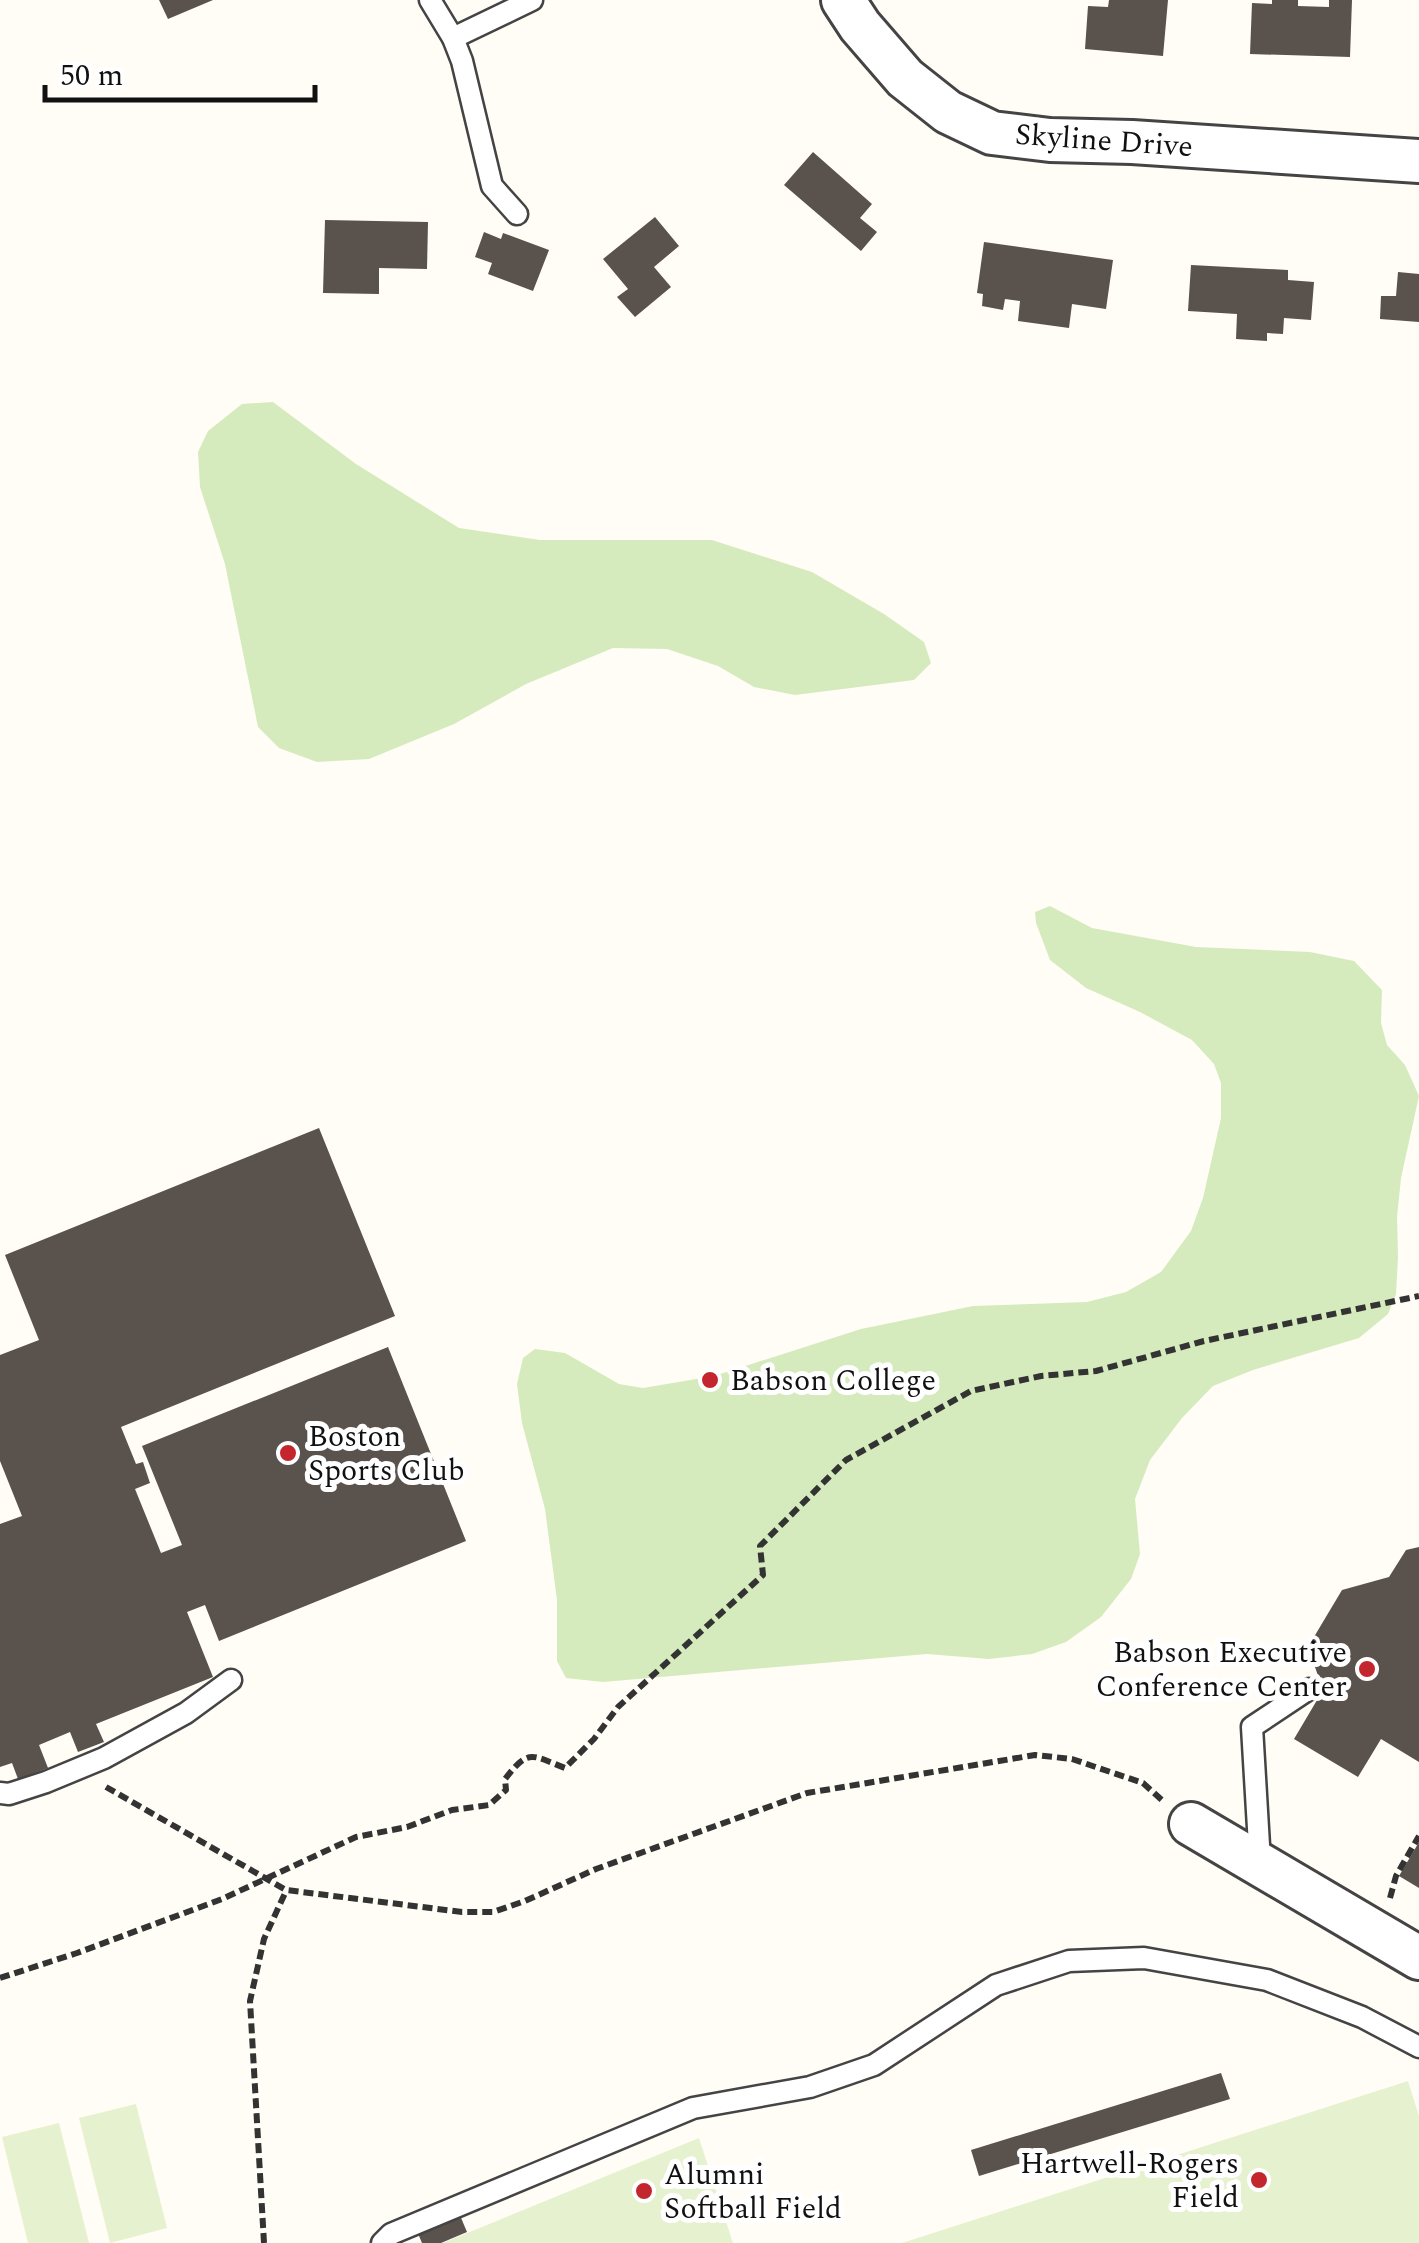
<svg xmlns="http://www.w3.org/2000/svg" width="1419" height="2243" font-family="Spectral,serif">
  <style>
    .green { fill: #d5ebbd }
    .pitch { fill: #e6f2cf }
    .building { fill: #5a524d }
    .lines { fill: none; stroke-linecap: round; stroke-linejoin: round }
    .lane-casing { stroke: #444; stroke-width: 25 }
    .street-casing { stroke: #444; stroke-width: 48 }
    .path { stroke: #333; stroke-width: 6; stroke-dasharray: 10 5; stroke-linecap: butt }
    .lane { stroke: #fff; stroke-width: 20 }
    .street { stroke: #fff; stroke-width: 42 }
    .poi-dot { fill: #c4262e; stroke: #fff; stroke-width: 4 }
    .labels { text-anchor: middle; stroke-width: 10; stroke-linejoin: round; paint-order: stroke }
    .street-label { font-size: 30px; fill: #111; stroke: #fff }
    .poi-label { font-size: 30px; fill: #111; stroke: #fff; text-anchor: start }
  </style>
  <rect width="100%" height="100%" fill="#fffdf5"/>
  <g class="green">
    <polygon points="273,402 356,464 459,528 540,540 712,540 812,572 884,614 924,642 931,663 914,680 795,695 754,687 718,666 667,649 613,648 526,684 454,724 369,759 317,762 279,748 258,727 225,564 200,487 198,452 208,431 242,404"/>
    <polygon points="1050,906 1092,928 1196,947 1310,952 1354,961 1382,990 1381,1023 1387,1045 1405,1065 1419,1096 1401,1178 1397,1217 1398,1257 1396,1294 1388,1314 1359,1338 1253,1370 1213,1386 1182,1418 1150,1460 1135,1499 1140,1554 1131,1579 1101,1617 1066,1642 1032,1654 989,1659 927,1654 603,1682 566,1678 557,1661 557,1600 545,1509 522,1423 517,1384 523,1358 535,1349 565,1353 619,1384 643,1388 714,1376 861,1329 973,1306 1087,1302 1126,1292 1161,1272 1191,1231 1203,1198 1221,1118 1221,1083 1214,1064 1192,1040 1140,1012 1086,988 1050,960 1036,923 1035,912"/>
  </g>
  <g class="pitch">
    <polygon points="1408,2081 1419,2116 1419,2243 902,2243"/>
    <polygon points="136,2104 167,2228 110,2243 79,2118"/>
    <polygon points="59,2123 89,2243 28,2243 2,2137"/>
    <polygon points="699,2138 733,2243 443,2243"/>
  </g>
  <g class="building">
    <polygon points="159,0 213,0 168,19"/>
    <polygon points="1109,0 1168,0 1163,56 1085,49 1088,6 1108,7"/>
    <polygon points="1272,0 1298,0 1298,6 1329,7 1329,0 1352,0 1350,57 1250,54 1252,3 1272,4"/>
    <polygon points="813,152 872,204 860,218 877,232 861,251 784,185"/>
    <polygon points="655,217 679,246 654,267 671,287 635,317 617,297 628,289 603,259"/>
    <polygon points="325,220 428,222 427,269 379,268 379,294 323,293"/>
    <polygon points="484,232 501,239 503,233 549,250 533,291 488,274 492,263 475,257"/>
    <polygon points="984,242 1113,260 1106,309 1072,304 1069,328 1018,321 1020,301 1005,299 1003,310 982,306 983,294 977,293"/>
    <polygon points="1191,265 1288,270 1288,280 1314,282 1311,320 1284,318 1283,334 1267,333 1267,341 1236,339 1237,314 1188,311"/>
    <polygon points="1398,272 1419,274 1419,322 1380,319 1381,296 1396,296"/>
    <polygon points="319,1128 395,1316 121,1427 136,1464 143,1462 150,1483 135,1489 161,1553 182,1545 142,1446 388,1347 466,1541 219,1641 205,1605 187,1612 213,1677 96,1724 104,1742 78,1752 70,1732 39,1745 48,1768 18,1779 12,1763 0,1767 0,1524 22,1516 0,1461 0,1355 39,1340 5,1255"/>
    <polygon points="1419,1547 1419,1762 1381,1739 1358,1777 1294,1739 1323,1690 1308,1647 1342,1590 1389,1577 1406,1550"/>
    <polygon points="1419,1842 1419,1888 1399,1876"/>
    <polygon points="1221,2073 1230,2099 979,2176 971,2150"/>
    <polygon points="459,2213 467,2232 441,2243 422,2243 417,2231"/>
  </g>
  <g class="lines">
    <g class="lane-casing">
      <g id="lane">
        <polyline points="430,0 453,38 462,61 492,186 517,214"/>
        <polyline points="453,38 532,0"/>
        <polyline points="0,1793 9,1794 46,1782 104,1758 186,1713 231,1680"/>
        <polyline points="1260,1862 1252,1727 1309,1689"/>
        <polyline points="382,2243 391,2234 693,2108 810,2087 874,2065 996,1985 1069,1961 1144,1958 1267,1980 1362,2017 1419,2047"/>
      </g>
    </g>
    <g class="street-casing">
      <g id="street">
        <polyline points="843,0 860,26 905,78 948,112 992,133 1050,140 1132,142 1419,161"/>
        <polyline points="1191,1824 1419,1958"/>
      </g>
    </g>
    <g class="path">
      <polyline points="106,1787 286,1890 462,1912 493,1912 525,1901 596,1869 807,1793 1035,1755 1072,1759 1143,1783 1163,1801"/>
      <polyline points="1390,1898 1396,1876 1419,1836"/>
      <path d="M0,1978L77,1953L222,1899L356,1837L407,1827L452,1810L489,1805L506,1790L505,1779C529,1748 531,1755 565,1768L594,1739L618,1707L763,1575L760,1546L846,1460L971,1391L1041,1376L1096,1371L1204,1341L1419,1296"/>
      <polyline points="264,2243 250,2001 264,1939 286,1891"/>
    </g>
    <use href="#lane" class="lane"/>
    <use href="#street" class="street"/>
  </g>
  <g class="poi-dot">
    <circle cx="710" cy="1380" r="10"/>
    <circle cx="288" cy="1453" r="10"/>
    <circle cx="1367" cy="1669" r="10"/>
    <circle cx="1259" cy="2180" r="10"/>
    <circle cx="644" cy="2191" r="10"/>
  </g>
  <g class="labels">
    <g class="street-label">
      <text transform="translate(1104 140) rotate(4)" y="10">Skyline Drive</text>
    </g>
    <g class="poi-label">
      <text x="730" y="1390">Babson College</text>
      <text x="308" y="1446">Boston<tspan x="308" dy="34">Sports Club</tspan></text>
      <text x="1347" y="1662" text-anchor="end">Babson Executive<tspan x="1347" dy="34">Conference Center</tspan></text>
      <text x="1239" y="2173" text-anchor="end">Hartwell-Rogers<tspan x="1239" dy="34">Field</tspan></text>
      <text x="664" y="2184">Alumni<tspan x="664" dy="34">Softball Field</tspan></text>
    </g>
  </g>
  <path d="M45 85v15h270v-15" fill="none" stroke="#111111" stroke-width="5"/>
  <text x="60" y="85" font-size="30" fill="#111111" stroke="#ffffff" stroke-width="8" paint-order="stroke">50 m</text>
</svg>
